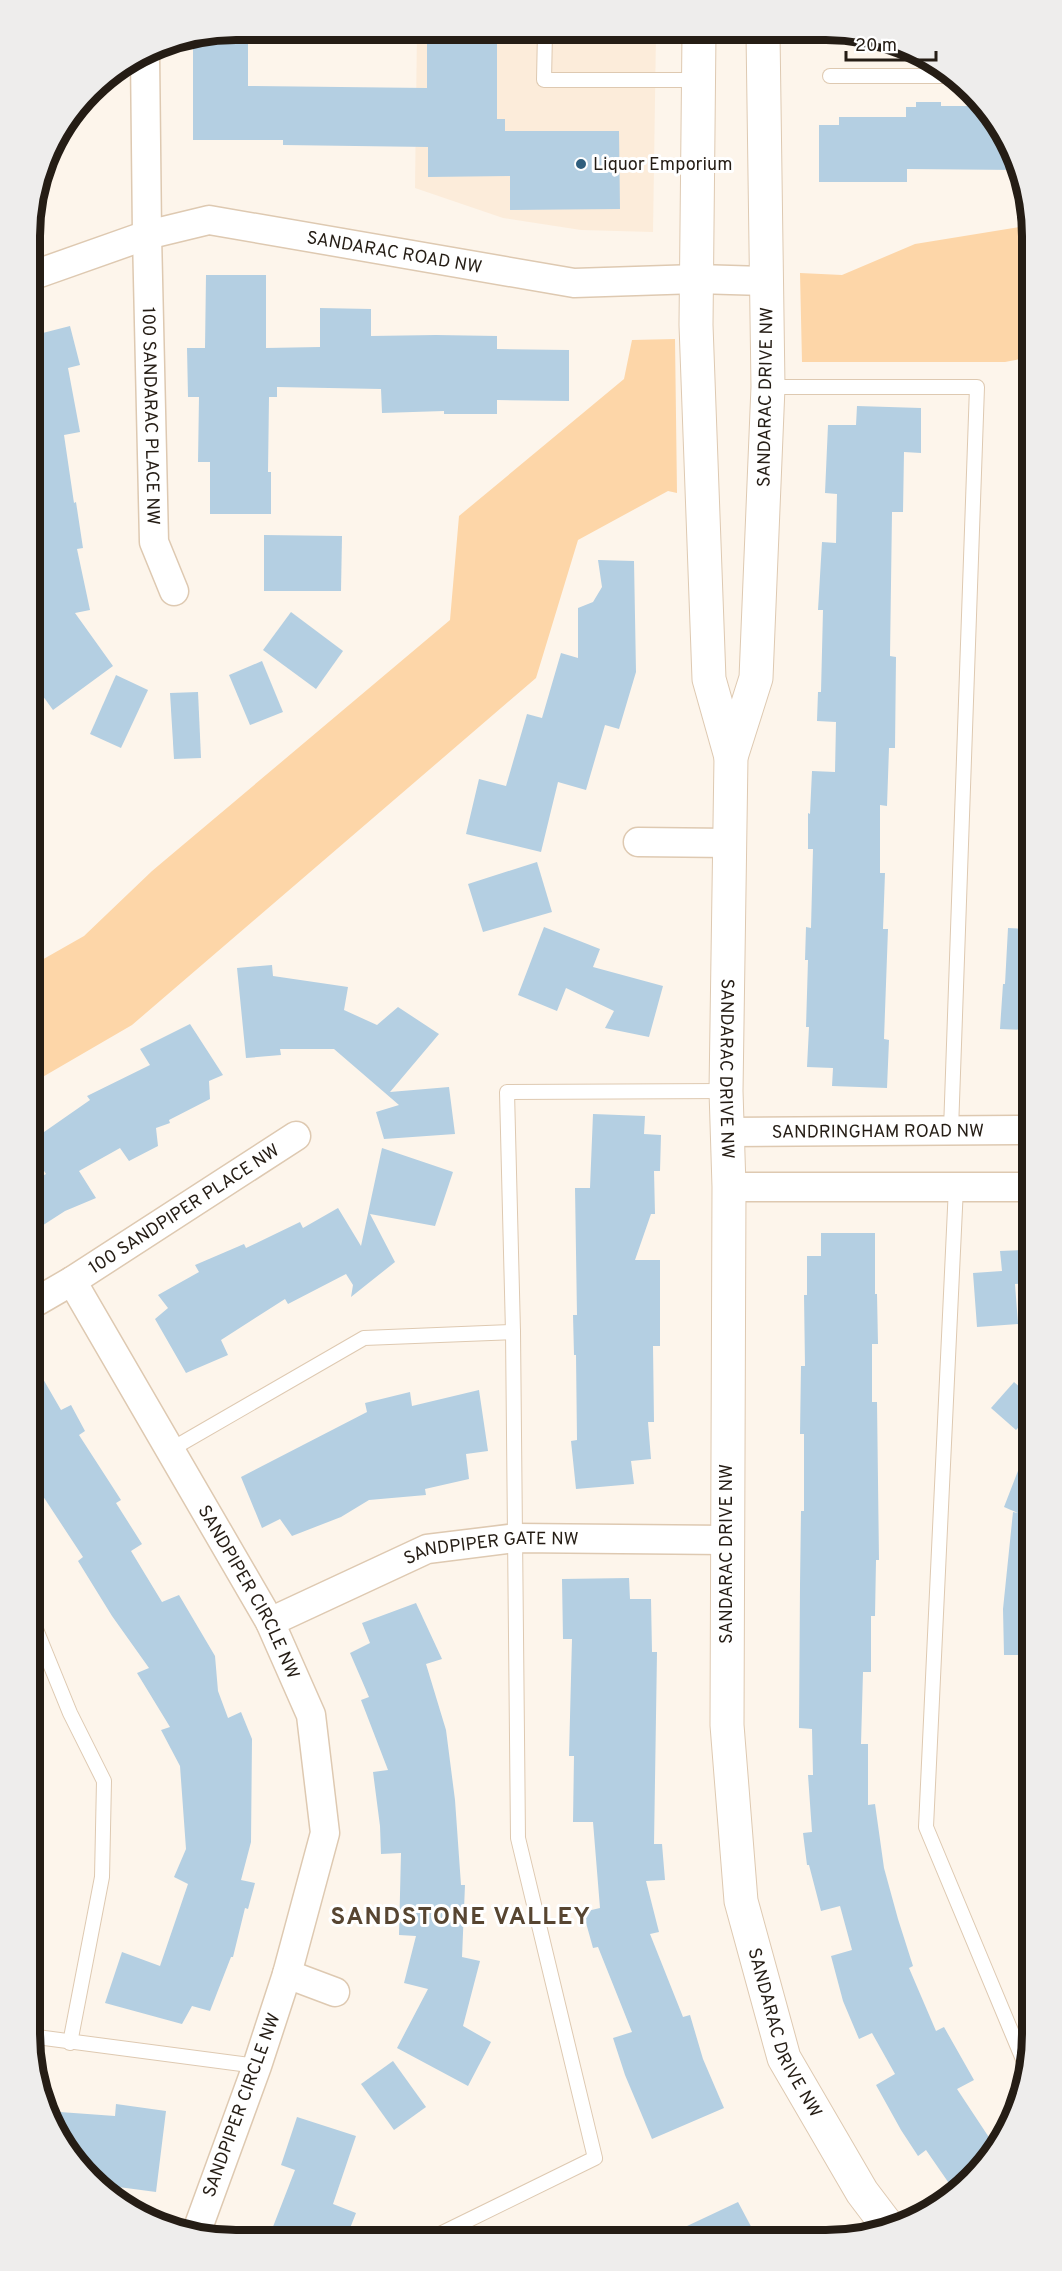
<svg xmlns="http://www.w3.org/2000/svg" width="1062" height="2271" font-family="Overpass,sans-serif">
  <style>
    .built { fill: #fcecda }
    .green { fill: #fdd6a8 }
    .building { fill: #b4cfe2 }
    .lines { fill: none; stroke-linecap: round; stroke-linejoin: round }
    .service-casing { stroke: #dec9b1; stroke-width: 16 }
    .minor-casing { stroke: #dec9b1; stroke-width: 31 }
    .tertiary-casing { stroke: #dec9b1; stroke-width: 35 }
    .service { stroke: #fff; stroke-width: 14 }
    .minor { stroke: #fff; stroke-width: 28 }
    .tertiary { stroke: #fff; stroke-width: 33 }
    .poi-dot { fill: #2f5e7d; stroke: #fff; stroke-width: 2 }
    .labels { text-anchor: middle; stroke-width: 6; stroke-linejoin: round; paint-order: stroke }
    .poi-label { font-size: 18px; fill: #251d15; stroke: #fff; text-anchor: start }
    .street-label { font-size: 18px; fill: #251d15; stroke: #fff }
    .district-label { font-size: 24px; font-weight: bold; letter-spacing: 1.5px; fill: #574531; stroke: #fff }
    .rim { fill: none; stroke: #251d15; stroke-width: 8 }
  </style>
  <rect width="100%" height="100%" fill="#fdf5eb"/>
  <polygon class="built" points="417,31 656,33 653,232 581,230 503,218 415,188"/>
  <g class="green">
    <polygon points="1025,226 1025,358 1005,362 802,362 800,273 842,275 915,244"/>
    <polygon points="675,339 677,493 668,491 578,540 536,678 132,1025 34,1082 33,965 84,936 152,871 450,620 459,516 624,379 632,340"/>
  </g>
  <g class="building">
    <polygon points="237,30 248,30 248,86 427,88 427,31 497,32 497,119 505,119 505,131 619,131 620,209 510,210 510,176 428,177 428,147 283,145 283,140 193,140 193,39"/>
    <polygon points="916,102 941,102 941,106 983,106 997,122 1019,170 907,169 907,182 819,182 819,125 839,125 839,117 906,117 906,107 916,107"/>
    <polygon points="206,275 266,275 266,348 320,347 320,308 371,309 371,336 436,335 497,336 497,349 569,350 569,401 497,400 497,414 444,414 444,411 382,413 381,389 277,387 277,397 269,397 268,472 271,472 271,514 210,514 210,462 198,462 199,397 188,397 187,348 205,348"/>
    <polygon points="70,326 80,365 68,368 80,432 64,435 74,503 76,502 83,548 77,549 90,610 75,613 113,666 53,710 32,681 31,336"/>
    <polygon points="857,406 921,408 921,453 904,452 903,512 892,512 890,656 896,657 895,748 889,748 887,806 880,805 880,873 885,873 883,929 888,929 884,1039 889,1040 887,1088 832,1086 833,1068 807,1067 809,1027 806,1027 808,960 805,960 806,927 811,928 813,849 808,849 808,813 810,814 812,771 835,772 836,722 817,721 818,692 821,692 823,610 818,610 822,542 836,543 837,494 825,493 828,425 856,425"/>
    <polygon points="264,535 342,536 341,591 264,591"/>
    <polygon points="598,560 634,561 636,672 619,729 605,725 586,790 558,782 541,852 466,834 479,779 506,786 527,714 542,718 561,653 578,658 578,608 593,602 602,587"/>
    <polygon points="291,612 343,651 316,689 263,650"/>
    <polygon points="262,661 283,712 250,725 229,675"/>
    <polygon points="116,675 148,690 121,748 90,734"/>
    <polygon points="198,692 201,758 174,759 170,693"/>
    <polygon points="537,862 552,912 483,932 468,884"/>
    <polygon points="544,927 600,949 593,967 663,986 649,1037 605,1028 614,1011 566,988 557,1011 518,995"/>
    <polygon points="1008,928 1028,929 1028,1030 1000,1029 1003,984 1005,984"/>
    <polygon points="272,965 273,976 348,987 344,1010 377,1025 398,1007 439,1034 390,1092 449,1087 455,1134 384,1139 376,1112 399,1105 334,1049 280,1049 281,1055 246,1058 237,968"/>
    <polygon points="190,1024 223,1075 209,1081 210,1099 169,1120 170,1123 156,1128 158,1146 129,1161 120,1148 79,1171 96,1198 65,1211 34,1231 34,1181 46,1174 34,1155 34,1139 90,1100 87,1096 150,1065 140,1049"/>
    <polygon points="593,1114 645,1116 644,1134 661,1135 660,1171 654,1171 655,1214 651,1214 635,1260 660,1260 660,1346 653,1346 654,1422 648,1422 651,1459 631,1461 634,1484 576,1489 571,1441 577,1440 576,1355 574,1355 573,1315 577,1315 575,1188 590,1188"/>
    <polygon points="382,1148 453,1172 435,1226 370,1214 395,1262 351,1297 353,1285 346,1274 288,1304 285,1299 221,1340 228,1355 186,1373 155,1319 168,1308 158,1295 199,1272 195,1265 244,1244 246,1248 300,1222 303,1228 338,1208 361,1246"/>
    <polygon points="821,1233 875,1233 875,1294 877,1294 878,1344 872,1344 872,1402 877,1402 879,1560 876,1560 875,1616 871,1616 871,1672 863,1672 861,1744 868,1744 868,1805 875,1804 884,1868 898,1919 913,1966 909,1968 936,2031 944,2027 974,2080 957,2089 996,2148 989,2160 955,2192 926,2150 918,2156 901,2130 876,2085 895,2074 872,2033 859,2039 843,2001 831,1956 852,1950 840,1906 821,1911 809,1865 807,1865 803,1833 812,1832 808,1775 813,1775 812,1729 799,1728 800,1585 801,1511 804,1511 804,1434 800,1434 801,1366 805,1366 804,1295 807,1295 807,1256 821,1256"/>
    <polygon points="1024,1250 1026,1283 1015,1284 1018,1324 977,1327 973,1273 1002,1271 1000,1251"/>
    <polygon points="35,1365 61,1410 71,1405 85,1431 79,1435 121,1500 116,1503 142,1544 131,1551 162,1602 179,1595 215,1656 218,1691 228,1718 241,1712 252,1739 251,1842 241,1880 255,1883 248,1909 245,1908 233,1957 231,1957 210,2011 192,2006 182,2024 105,2003 122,1952 160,1966 188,1884 174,1877 186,1849 180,1766 161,1730 170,1727 137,1673 149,1668 112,1616 78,1561 83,1557 35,1484"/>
    <polygon points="1014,1382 1029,1395 1029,1416 1016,1430 991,1408"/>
    <polygon points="479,1390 488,1451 466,1454 469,1479 425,1489 426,1495 369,1500 341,1517 292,1536 280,1519 262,1528 241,1477 367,1412 365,1403 410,1392 412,1406"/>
    <polygon points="1028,1445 1030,1655 1004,1655 1003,1609 1013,1512 1018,1513 1004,1507"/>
    <polygon points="629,1578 630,1599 651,1599 652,1652 657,1652 654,1844 662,1844 665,1880 646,1881 659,1932 650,1934 683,2017 690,2015 703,2059 724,2108 652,2139 625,2075 613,2038 632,2032 598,1947 593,1948 583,1912 600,1908 593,1822 573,1822 574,1756 569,1756 572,1639 563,1639 562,1579"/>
    <polygon points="416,1603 442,1659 426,1664 446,1730 455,1800 461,1885 465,1885 462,1957 480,1961 463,2026 491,2042 468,2086 397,2048 428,1989 404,1983 416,1936 399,1935 401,1853 381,1854 380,1826 373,1772 388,1770 361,1700 369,1697 350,1653 370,1643 362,1623"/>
    <polygon points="393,2061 426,2107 394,2130 361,2084"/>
    <polygon points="116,2104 166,2111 156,2192 96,2184 58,2138 46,2111 115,2116"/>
    <polygon points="297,2117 356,2136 333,2204 356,2213 347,2236 269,2237 295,2170 281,2165"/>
    <polygon points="738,2202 755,2234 668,2235"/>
  </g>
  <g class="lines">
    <g class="service-casing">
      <g id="service">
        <polyline points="545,32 544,80 698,80"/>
        <polyline points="830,76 950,76"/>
        <polyline points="768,387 977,387 951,1130"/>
        <polyline points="956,1187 926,1827 1027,2069"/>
        <polyline points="170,1450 364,1338 513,1332"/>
        <polyline points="35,1627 70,1713 104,1781 102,1877 70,2043"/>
        <polyline points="37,2037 257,2066"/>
        <polyline points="436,2236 595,2158 518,1838 513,1332 507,1092 726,1091"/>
      </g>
    </g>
    <g class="minor-casing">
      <g id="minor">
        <path id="s1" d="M145,54L147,235L154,542L174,591"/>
        <path id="s2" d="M31,276L147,235L209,220L574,283L697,279L766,281"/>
        <polyline points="638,842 730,843"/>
        <path id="s3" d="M726,1132L1028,1130"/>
        <polyline points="729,1187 1028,1187"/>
        <path id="s4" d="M72,1281L270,1622L311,1715L325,1833L287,1974L257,2066L195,2236"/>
        <path id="s5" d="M34,1303L72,1281L296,1136"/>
        <path id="s6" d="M270,1622L427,1549L516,1538L726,1540"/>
        <polyline points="287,1974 335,1992"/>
      </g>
    </g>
    <g class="tertiary-casing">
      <g id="tertiary">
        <polyline points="699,33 696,325 709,679 731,757"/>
        <path id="s7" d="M763,33L768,387L756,678L731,757L726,1091L729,1187L727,1725L741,1901L784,2058L862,2192L890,2229"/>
      </g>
    </g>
    <use href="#service" class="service"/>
    <use href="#minor" class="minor"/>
    <use href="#tertiary" class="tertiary"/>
  </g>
  <circle class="poi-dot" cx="581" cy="164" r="6"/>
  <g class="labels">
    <g class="poi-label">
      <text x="593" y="170">Liquor Emporium</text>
    </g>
    <g class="street-label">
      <text dy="6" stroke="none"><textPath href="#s2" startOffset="375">SANDARAC ROAD NW</textPath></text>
      <text transform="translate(765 397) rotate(-89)" y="6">SANDARAC DRIVE NW</text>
      <text dy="6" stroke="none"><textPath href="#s1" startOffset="362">100 SANDARAC PLACE NW</textPath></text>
      <text dy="6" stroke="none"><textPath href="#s7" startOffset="1040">SANDARAC DRIVE NW</textPath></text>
      <text dy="6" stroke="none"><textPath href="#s3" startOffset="152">SANDRINGHAM ROAD NW</textPath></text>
      <text dy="6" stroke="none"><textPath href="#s5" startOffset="177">100 SANDPIPER PLACE NW</textPath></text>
      <text dy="6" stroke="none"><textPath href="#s6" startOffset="237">SANDPIPER GATE NW</textPath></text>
      <text transform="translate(726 1554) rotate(-90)" y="6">SANDARAC DRIVE NW</text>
      <text dy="6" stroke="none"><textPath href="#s4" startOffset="358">SANDPIPER CIRCLE NW</textPath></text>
      <text dy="6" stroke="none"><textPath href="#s7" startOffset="2012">SANDARAC DRIVE NW</textPath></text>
      <text transform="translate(241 2105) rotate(-70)" y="6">SANDPIPER CIRCLE NW</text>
    </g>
    <g class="district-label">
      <text x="461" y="1924">SANDSTONE VALLEY</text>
    </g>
  </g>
  <path d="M0 0H1062V2271H0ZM236 40H826A196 196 0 0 1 1022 236V2034A196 196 0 0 1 826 2230H236A196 196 0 0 1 40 2034V236A196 196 0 0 1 236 40Z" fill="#eeedec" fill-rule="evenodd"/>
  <path class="rim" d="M236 40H826A196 196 0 0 1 1022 236V2034A196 196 0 0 1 826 2230H236A196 196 0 0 1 40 2034V236A196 196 0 0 1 236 40Z"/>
  <path d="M846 51v9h90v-9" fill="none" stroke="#251d15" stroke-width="3"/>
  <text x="855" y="51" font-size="18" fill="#251d15" stroke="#ffffff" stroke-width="4.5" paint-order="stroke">20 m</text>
</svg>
